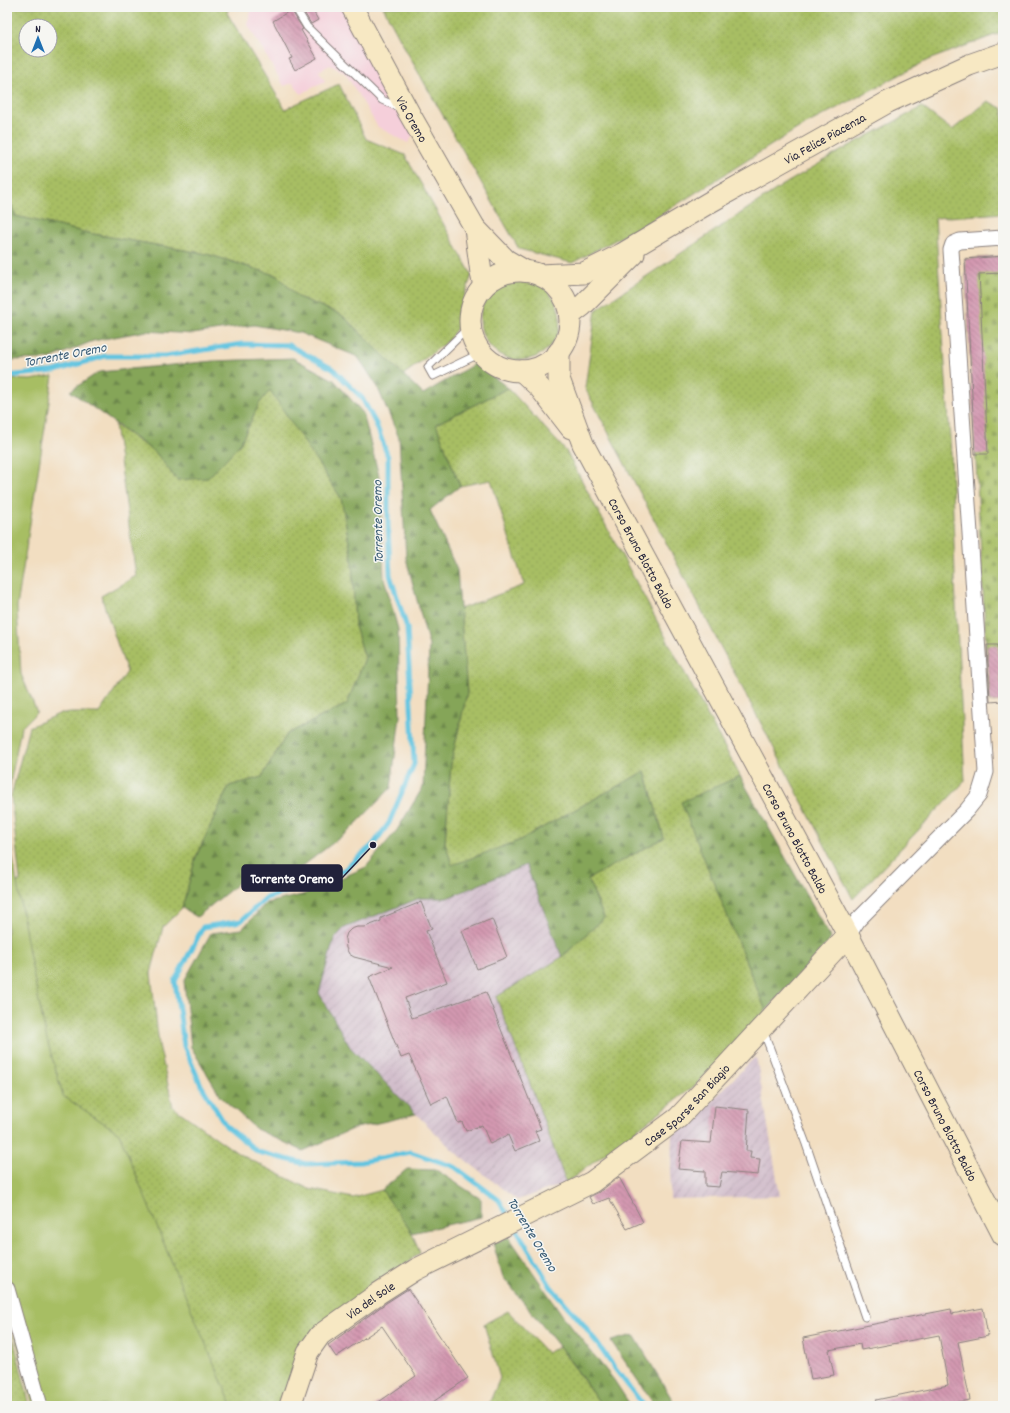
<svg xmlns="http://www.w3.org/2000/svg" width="1010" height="1413" font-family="Dekko,sans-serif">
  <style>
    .built { fill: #f5cfda }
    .industrial { fill: url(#industrial-furrows) }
    .grass { fill: url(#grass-dots); stroke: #64704f; fill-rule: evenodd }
    .forest { fill: url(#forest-firs); stroke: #54644a }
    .cemetery { fill: url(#cemetery-stones); stroke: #64704f }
    .park { fill: #a7be63; stroke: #64704f }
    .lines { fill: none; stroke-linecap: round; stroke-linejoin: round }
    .stream { stroke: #62c4e0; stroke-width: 5 }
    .building { fill: url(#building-back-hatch) }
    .lane-casing { stroke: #8a807e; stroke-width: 9 }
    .street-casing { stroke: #8a807e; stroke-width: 17 }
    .secondary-casing { stroke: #8a807e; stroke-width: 23 }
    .lane { stroke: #fff; stroke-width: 7 }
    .street { stroke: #fff; stroke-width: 15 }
    .secondary { stroke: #f7e8c3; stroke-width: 21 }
    .labels { text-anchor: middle; stroke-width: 3; stroke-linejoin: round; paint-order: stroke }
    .street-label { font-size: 13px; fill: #22223b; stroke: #f6f6f2 }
    .water-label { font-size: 14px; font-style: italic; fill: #385b75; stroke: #f6f6f2 }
    .leader { fill: none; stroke: #22223b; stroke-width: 1.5 }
    .callout-dot { fill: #22223b; stroke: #f6f6f2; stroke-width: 1.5 }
    .callout { fill: #22223b; stroke: #22223b; stroke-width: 1.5 }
    .callout-label { font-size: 14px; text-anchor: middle; font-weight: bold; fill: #fff }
  </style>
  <defs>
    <pattern id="industrial-furrows" width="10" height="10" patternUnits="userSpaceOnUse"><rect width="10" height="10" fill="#d1bdcb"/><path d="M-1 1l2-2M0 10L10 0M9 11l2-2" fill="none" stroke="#b3a2af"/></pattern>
    <pattern id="grass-dots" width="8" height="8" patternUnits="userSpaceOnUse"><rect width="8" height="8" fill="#a7be63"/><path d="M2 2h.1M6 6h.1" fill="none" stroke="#8fa357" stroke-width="1.8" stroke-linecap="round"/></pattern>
    <pattern id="forest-firs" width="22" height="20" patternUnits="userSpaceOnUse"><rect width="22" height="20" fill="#85a559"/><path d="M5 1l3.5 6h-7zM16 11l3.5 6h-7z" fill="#6c864b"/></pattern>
    <pattern id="cemetery-stones" width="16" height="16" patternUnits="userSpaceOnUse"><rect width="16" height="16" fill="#a7be63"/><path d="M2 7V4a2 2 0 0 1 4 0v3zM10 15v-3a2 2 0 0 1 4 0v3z" fill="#8fa357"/></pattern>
    <pattern id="building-back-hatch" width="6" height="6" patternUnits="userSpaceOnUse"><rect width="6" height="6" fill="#d398b0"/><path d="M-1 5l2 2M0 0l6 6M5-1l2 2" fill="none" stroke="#ab7c90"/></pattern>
  </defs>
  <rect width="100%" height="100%" fill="#f6f6f2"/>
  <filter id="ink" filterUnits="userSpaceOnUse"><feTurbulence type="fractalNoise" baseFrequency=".025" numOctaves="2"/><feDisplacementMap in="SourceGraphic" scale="8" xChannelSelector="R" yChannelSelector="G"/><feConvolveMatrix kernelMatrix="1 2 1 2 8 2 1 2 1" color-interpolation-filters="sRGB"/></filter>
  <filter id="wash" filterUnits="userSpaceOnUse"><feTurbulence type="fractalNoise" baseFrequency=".012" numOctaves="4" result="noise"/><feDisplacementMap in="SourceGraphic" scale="16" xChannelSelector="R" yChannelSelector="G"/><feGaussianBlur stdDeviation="0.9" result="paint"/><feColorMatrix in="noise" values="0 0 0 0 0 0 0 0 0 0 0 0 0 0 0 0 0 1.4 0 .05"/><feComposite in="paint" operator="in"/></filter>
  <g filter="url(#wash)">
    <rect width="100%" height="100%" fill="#f2dec1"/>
    <polygon class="built" points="252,7 343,7 413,135 408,143 378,127 345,73 330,65 319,71 325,81 301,94 293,83 284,86 248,25"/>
    <g class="industrial">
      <polygon points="526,865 562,957 496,997 538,1105 566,1183 517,1200 455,1152 416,1114 350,1047 319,993 334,939 343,928 420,898 447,898"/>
      <polygon points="756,1056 780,1196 670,1199 672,1135 701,1112"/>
    </g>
    <g class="grass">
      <path d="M7,7H229L227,13L285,109L339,84L366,139L405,155L472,275L465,294L459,325L448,341L403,375L342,315L298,297L278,276L207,254L88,233L16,216L7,196ZM26,26H50V50H26Z"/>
      <polygon points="383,7 1003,7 1003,32 928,60 797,129 649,222 572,263 519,249 413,63"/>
      <polygon points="988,101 1003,109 1003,213 935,218 951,453 956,606 965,781 853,899 585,388 596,310 783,185 849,146 922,107 952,130"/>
      <circle cx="520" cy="320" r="40"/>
      <polygon points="508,388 566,451 740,776 682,803 766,1011 697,1084 566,1183 538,1105 496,997 562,957 604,918 588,879 664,838 645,771 518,841 452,866 445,843 451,763 467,693 460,609 524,585 491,480 460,486 436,424"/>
      <polygon points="270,389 341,498 352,558 355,626 365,658 347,704 287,734 262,777 229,786 196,857 182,908 163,927 151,973 159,1045 173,1107 239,1154 309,1189 353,1198 382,1190 412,1233 420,1253 317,1328 282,1406 49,1406 7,883 20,881 11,796 29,727 61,713 99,713 127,672 101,596 136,576 115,425 156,453 177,480 240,444 259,404"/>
      <polygon points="508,1311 547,1353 559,1346 602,1406 488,1406 500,1378 484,1324"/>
      <polygon points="12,1333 30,1406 7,1406 7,1334"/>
    </g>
    <g class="forest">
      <polygon points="7,196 16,216 88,233 207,254 278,276 298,297 342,315 423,394 476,363 508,388 436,424 460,486 430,510 457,570 467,693 451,763 445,842 452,865 518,841 645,771 664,838 588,879 604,918 562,957 526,865 447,898 420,898 344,928 334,939 319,993 350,1047 416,1114 352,1129 303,1151 256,1129 221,1097 191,1047 184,981 211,933 242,929 266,903 302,895 366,867 397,830 423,787 429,646 406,558 399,438 377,386 358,357 300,333 254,325 193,334 146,331 93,341 49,359 7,360"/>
      <polygon points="293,358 334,380 363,413 379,476 384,578 398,629 400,716 391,788 350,830 296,871 250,871 235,886 197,917 182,908 196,857 229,786 262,777 287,734 347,704 365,658 355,626 352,558 341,498 270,390 259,404 240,444 208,478 177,480 156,453 70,391 99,372 213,361"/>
      <polygon points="740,776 831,939 766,1011 681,802"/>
      <polygon points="407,1169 436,1170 481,1199 481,1217 412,1233 382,1190"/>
      <polygon points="509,1237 565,1319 614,1380 631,1406 602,1406 567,1356 503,1277 493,1243"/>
      <polygon points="634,1335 676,1406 655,1406 611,1341"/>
    </g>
    <polygon class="cemetery" points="1003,256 1003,701 989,702 965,259"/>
    <g class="park">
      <polygon points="53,376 17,607 21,674 37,712 21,728 7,800 7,379 31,380"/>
      <polygon points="7,824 30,958 46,1036 63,1096 119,1133 177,1276 232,1406 33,1406 7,1300"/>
    </g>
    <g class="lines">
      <g class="stream">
        <polyline points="7,376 55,371 105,356 165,356 242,344 288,345 333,369 362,398 376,424 388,457 388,525 390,575 407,628 414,764 389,823 373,845 343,871 304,886 266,898 241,921 203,927 175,981 184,1046 201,1085 226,1126 258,1152 306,1164 361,1162 411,1152 455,1167 499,1200 510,1219"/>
        <polyline points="514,1225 551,1287 584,1325 616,1370 644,1406"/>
      </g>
    </g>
    <g id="blocks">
      <g class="building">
        <polygon points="301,7 311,7 318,20 311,24"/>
        <polygon points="291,10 303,29 301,30 317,58 295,70 289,59 292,58 273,21"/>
        <polygon points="1003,256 1003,273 979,274 988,454 975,454 965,259"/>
        <polygon points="987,645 998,645 1001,684 1003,683 1003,701 990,702"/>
        <polygon points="421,902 432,929 426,931 447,982 405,998 412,1018 486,992 541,1129 535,1131 539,1141 515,1151 508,1135 490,1144 482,1125 466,1131 462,1122 458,1123 447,1096 431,1104 409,1055 401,1058 369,977 393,967 354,957 349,954 346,948 345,939 347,933 351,929 357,927 365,927 381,921 381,918"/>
        <polygon points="492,919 507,957 477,969 462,931"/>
        <polygon points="715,1106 749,1110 746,1151 751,1151 750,1158 760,1159 758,1175 722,1172 719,1187 705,1186 705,1171 678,1169 682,1141 711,1143"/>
        <polygon points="619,1177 643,1222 627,1229 609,1198 593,1204 589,1197 599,1192"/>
        <polygon points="408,1289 468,1378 427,1406 373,1406 416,1376 382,1326 336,1357 328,1345 386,1303"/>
        <polygon points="983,1308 988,1336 958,1342 970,1400 937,1406 877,1406 876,1400 948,1385 939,1335 861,1350 860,1344 829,1350 834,1375 811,1379 803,1338 951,1309 952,1314"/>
      </g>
    </g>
  </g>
  <g filter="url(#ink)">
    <use href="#blocks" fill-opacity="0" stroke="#8a807e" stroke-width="1"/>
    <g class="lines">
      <g class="lane-casing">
        <g id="lane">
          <polyline points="295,7 307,27 382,100 400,108"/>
          <polyline points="470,326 428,367 433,376 481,353"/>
          <polyline points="763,1030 806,1144 865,1317"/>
        </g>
      </g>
      <g class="street-casing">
        <g id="street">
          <polyline points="848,935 858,920 967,810 979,795 986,772 951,250 953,244 960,241 1003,238"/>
          <polyline points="7,1289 40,1406"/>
        </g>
      </g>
      <g class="secondary-casing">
        <g id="secondary">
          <path id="s1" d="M352,7L409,113L475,228L506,260L525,271"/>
          <polyline points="475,228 481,273 484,286"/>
          <circle cx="520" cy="321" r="50"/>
          <path id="s2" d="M540,275L584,273L622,254L710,202L888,102L969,65L1003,53"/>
          <polyline points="570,315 582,306 634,254"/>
          <path id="s3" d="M559,352V379L583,444L848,935L1003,1235"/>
          <polyline points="522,371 540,388 571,428"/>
          <path id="s4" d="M290,1406L308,1352L320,1335L379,1293L415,1270L592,1182L678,1118L848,935"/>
        </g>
      </g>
      <use href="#lane" class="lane"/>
      <use href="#street" class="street"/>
      <use href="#secondary" class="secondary"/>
    </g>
  </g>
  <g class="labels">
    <g class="street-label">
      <text dy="5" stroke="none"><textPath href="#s1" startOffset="127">Via Oremo</textPath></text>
      <text dy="5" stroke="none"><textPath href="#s2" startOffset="320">Via Felice Piacenza</textPath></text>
      <text dy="5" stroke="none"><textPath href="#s3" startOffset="220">Corso Bruno Blotto Baldo</textPath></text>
      <text dy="5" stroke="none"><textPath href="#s3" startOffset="544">Corso Bruno Blotto Baldo</textPath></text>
      <text dy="5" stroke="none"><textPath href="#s4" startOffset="513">Case Sparse San Biagio</textPath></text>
      <text dy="5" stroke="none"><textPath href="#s3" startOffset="868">Corso Bruno Blotto Baldo</textPath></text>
      <text dy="5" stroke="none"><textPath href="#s4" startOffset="139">Via del Sole</textPath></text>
    </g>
    <g class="water-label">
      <text transform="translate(65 354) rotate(-11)" y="5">Torrente Oremo</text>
      <text transform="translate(377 522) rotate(-91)" y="5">Torrente Oremo</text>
      <text transform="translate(533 1234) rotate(59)" y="5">Torrente Oremo</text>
    </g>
  </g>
  <path class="leader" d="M373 845L342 878"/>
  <circle class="callout-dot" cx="373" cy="845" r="4"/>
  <rect class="callout" x="242" y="865" width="100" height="26" rx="4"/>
  <g class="callout-label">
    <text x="292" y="883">Torrente Oremo</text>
  </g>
  <rect width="1010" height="1413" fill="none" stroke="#f6f6f2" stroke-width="24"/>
  <g transform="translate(38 38)"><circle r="19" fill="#f6f6f2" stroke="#a1a1a9"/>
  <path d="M0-3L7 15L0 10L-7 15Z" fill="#1f6fb2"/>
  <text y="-6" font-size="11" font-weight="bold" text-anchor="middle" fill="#22223b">N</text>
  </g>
</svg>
